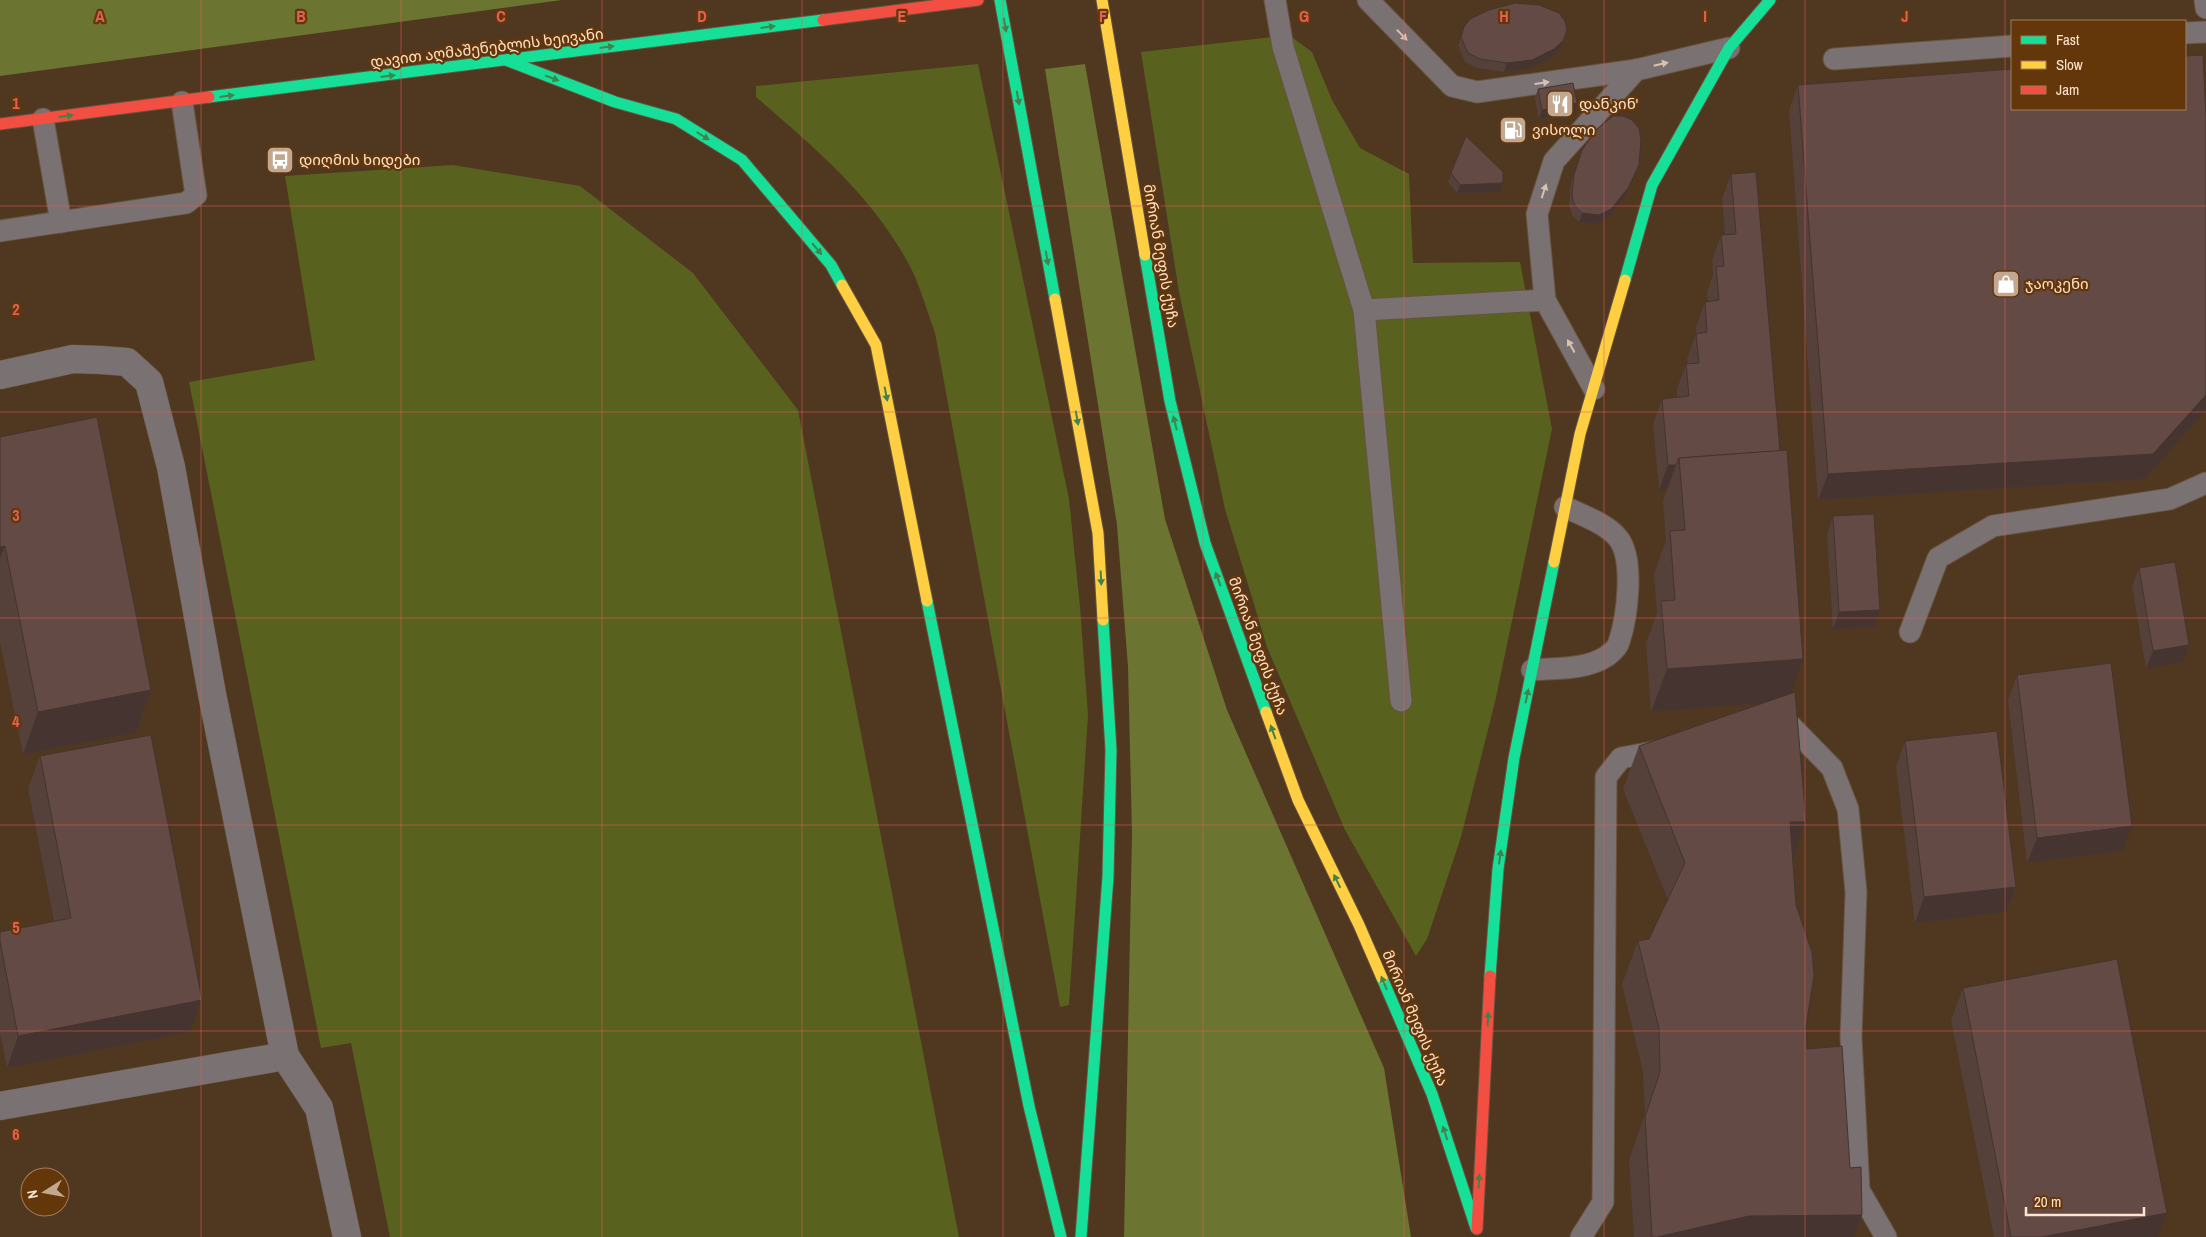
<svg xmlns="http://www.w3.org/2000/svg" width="2206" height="1237" font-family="'Archivo Narrow','Noto Sans Georgian',sans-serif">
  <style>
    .green { fill: #59611f }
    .forest { fill: #6b7431 }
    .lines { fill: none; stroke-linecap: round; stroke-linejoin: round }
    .lane-casing { stroke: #68533f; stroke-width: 23 }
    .street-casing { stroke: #68533f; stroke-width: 29 }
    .fast-casing { stroke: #68533f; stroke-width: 13 }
    .slow-casing { stroke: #68533f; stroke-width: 13 }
    .jam-casing { stroke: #68533f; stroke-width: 13 }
    .lane { stroke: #7a7172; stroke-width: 21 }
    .street { stroke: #7a7172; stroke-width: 28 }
    .fast { stroke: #16e098; stroke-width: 11 }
    .slow { stroke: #ffcf43; stroke-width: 11 }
    .jam { stroke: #f24e42; stroke-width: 11 }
    .wall { fill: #55403a }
    .shaded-wall { fill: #453430 }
    .building { fill: #634a44; stroke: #453430 }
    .oneway { fill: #41834a }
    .oneway2 { fill: #d7c1b2 }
    .grid { fill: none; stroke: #e2605a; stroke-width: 1; stroke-opacity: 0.55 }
    .labels { text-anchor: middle; stroke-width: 4.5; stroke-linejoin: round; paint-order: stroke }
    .street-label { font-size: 15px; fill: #ffe3ce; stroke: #64370b }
    .poi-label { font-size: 15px; fill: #ffe3ce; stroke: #64370b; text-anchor: start }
    .grid-label { font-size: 16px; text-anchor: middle; font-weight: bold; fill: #e2605a; stroke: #64370b; stroke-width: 4.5; stroke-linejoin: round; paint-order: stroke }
  </style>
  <rect width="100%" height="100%" fill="#50371f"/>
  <g class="green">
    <polygon points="1289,35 1312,52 1332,100 1360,148 1409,174 1413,263 1520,262 1552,429 1495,702 1461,837 1427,939 1416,956 1345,830 1267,647 1225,509 1179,292 1141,52"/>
    <path d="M978,64L1069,499L1080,607L1088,715L1069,1005L1060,1007L935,333C926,309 919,281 906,259C869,193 813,146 756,97V86Z"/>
    <polygon points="453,165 580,186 693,273 798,410 959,1237 390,1237 351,1043 321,1048 189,382 315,360 285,176"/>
  </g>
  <g class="forest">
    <polygon points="0,0 562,0 0,76"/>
    <polygon points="1085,64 1165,519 1227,710 1384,1068 1411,1237 1124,1237 1132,833 1128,667 1117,525 1045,69"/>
  </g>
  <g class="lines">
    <g class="lane-casing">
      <g id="lane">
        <polyline points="1275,0 1283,47 1364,310 1401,701"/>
        <polyline points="1368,0 1452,86 1477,92 1636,70"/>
        <polyline points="2205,0 2206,8"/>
        <polyline points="2185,33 2206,32"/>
        <polyline points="1834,59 2012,46"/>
        <polyline points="43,119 61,222"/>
        <polyline points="0,231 186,203 196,195 182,102"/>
        <polyline points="1364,310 1545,300"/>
        <polyline points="1594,389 1545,300 1537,214 1554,161 1636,70 1729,48"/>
        <polyline points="1910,632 1938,558 1993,526 2170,499 2206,483"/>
        <path d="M1532,670C1556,668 1586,670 1607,656C1611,653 1618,647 1619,642C1627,618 1635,559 1618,538C1606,523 1581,515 1565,507"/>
        <polyline points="1773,729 1791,726 1832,768 1848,809 1856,892 1851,1037 1859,1190 1886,1237"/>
        <polyline points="1581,1237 1603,1202 1606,777 1621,758 1664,750"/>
      </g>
    </g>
    <g class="street-casing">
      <g id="street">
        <polyline points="0,375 73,359 101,360 127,362 149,382 171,467 212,694 285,1056 319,1108 347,1237"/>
        <polyline points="0,1106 285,1056"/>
      </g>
    </g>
    <g class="fast-casing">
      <g id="fast">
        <polyline points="1000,0 1055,299"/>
        <polyline points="506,60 615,102 676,119 742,160 831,265 842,285"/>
        <polyline points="209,97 823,20"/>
        <polyline points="1145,255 1170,401 1205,543 1266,712"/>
        <polyline points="1625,280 1652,185 1729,48 1770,0"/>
        <polyline points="927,601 1029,1106 1061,1237"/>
        <polyline points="1490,976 1498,869 1514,758 1554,562"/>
        <polyline points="1382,978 1432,1094 1476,1228"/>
        <polyline points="1081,1237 1108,877 1111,750 1103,620"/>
      </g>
    </g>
    <g class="slow-casing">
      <g id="slow">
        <polyline points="1102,0 1145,255"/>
        <polyline points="842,285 876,345 927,601"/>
        <polyline points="1055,299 1098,533 1103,620"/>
        <polyline points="1554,562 1580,434 1625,280"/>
        <polyline points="1266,712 1298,800 1359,925 1382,978"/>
      </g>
    </g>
    <g class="jam-casing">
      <g id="jam">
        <polyline points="823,20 978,0"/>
        <polyline points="0,124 209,97"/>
        <polyline points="1477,1229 1490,976"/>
      </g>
    </g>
    <use href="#lane" class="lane"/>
    <use href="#street" class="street"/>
    <use href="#fast" class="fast"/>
    <use href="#slow" class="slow"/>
    <use href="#jam" class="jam"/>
  </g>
  <g class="wall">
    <polygon points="1464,27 1567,30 1560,50 1551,58 1528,69 1504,72 1477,68 1465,62 1458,46"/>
    <polygon points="1798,85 2144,479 1818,500 1789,110"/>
    <polygon points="1538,89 1574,112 1539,119 1535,98"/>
    <polygon points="1582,150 1635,174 1625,196 1608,218 1596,224 1579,222 1572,215 1569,205 1571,184"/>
    <polygon points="1451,173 1500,192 1457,193 1448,182"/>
    <polygon points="1731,174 1790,694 1806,822 1793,859 1807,1049 1850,1168 1862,1215 1854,1237 1634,1237 1629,1160 1645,1114 1643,1072 1622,984 1638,941 1649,939 1668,900 1623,789 1639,746 1764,703 1651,712 1646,643 1657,613 1654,574 1666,540 1663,501 1667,490 1659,490 1653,424 1662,399 1677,397 1677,389 1686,364 1688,364 1687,359 1696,334 1696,327 1705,302 1708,301 1707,292 1713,275 1712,260 1721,235 1725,235 1722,199"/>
    <polygon points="0,437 151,690 136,733 23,754 0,642"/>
    <polygon points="1833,516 1880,610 1874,627 1833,629 1827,534"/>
    <polygon points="2139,568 2189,645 2183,662 2146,669 2132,586"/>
    <polygon points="2017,675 2122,851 2027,863 2008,700"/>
    <polygon points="1905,741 2016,887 2006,912 1915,923 1896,766"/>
    <polygon points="40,756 202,1000 190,1032 7,1068 0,1032 0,932 54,921 28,788"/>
    <polygon points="1963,988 2158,1237 1994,1237 1951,1020"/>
  </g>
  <g class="shaded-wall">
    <polygon points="1563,41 1560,50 1551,58 1528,69 1504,72 1507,63"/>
    <polygon points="1577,103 1574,112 1539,119 1542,110"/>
    <polygon points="1639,165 1625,196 1608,218 1596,224 1579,222 1582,213"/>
    <polygon points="1503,183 1500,192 1457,193 1460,185"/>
    <polygon points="2206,395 2206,410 2144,479 1818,500 1828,474"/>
    <polygon points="1668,465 1676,465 1667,490 1659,490"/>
    <polygon points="5,546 0,558 0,547"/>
    <polygon points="1880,610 1874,627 1833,629 1839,612"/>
    <polygon points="2189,645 2183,662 2146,669 2153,651"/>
    <polygon points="1803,659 1788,701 1651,712 1667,669"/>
    <polygon points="151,690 136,733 23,754 38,712"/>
    <polygon points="1790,822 1806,822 1791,865"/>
    <polygon points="2132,826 2122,851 2027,863 2037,838"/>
    <polygon points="2016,887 2006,912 1915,923 1924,897"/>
    <polygon points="202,1000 190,1032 7,1068 18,1036"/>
    <polygon points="2167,1213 2158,1237 2042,1237"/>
    <polygon points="1862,1215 1854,1237 1657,1237 1749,1216"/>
  </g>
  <g class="building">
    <polygon points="1515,3 1539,5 1559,13 1565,21 1567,30 1563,41 1554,49 1532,60 1507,63 1480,59 1468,53 1461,37 1464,27 1470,19 1489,10"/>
    <polygon points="2203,55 2206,115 2206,395 2153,454 1828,474 1798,85 2012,69 2012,109 2185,109 2185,56"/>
    <polygon points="1573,83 1577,103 1542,110 1538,89"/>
    <polygon points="1613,116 1623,116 1632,120 1639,128 1641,140 1639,165 1628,188 1611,209 1599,215 1582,213 1575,206 1572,196 1574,175 1582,150 1596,130"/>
    <polygon points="1466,136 1503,172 1503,183 1460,185 1451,173"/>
    <polygon points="1756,172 1780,451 1679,458 1676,465 1668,465 1662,399 1689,396 1686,364 1699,363 1696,334 1707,332 1705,302 1719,300 1716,267 1724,266 1721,235 1736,234 1731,174"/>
    <polygon points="97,417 151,690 38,712 5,546 0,547 0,437"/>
    <polygon points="1787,450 1803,659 1667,669 1661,601 1675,600 1670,531 1685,530 1679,458"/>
    <polygon points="1874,514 1880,610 1839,612 1833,516"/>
    <polygon points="2175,562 2189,645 2153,651 2139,568"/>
    <polygon points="2111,663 2132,826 2037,838 2017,675"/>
    <polygon points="1795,692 1806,822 1790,822 1796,905 1812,952 1814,975 1806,1027 1807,1049 1842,1046 1850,1168 1861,1167 1862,1215 1749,1216 1657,1237 1652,1237 1645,1117 1660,1072 1659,1029 1638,941 1649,939 1685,863 1639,746"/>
    <polygon points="1997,731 2016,887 1924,897 1905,741"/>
    <polygon points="151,735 202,1000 18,1036 0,941 0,932 71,918 40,756"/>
    <polygon points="2117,959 2167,1213 2042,1237 2011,1237 1963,988"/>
  </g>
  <defs><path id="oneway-solid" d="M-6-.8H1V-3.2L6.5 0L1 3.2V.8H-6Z" transform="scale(1.25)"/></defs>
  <g class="oneway">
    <use href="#oneway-solid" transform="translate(1005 25) rotate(80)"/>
    <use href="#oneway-solid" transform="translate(768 27) rotate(-7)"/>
    <use href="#oneway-solid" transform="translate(607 47) rotate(-7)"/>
    <use href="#oneway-solid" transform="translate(388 76) rotate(-7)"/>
    <use href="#oneway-solid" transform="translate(552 78) rotate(21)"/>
    <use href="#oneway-solid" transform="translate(227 96) rotate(-7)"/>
    <use href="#oneway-solid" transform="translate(1018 98) rotate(80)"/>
    <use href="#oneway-solid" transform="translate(66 116) rotate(-7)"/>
    <use href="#oneway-solid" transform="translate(703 136) rotate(32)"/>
    <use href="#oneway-solid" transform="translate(817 249) rotate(50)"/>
    <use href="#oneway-solid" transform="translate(1047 258) rotate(80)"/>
    <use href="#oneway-solid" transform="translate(886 394) rotate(79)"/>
    <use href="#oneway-solid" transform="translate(1077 418) rotate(80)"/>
    <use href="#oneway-solid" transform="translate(1175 423) rotate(-104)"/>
    <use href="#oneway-solid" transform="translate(1101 578) rotate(87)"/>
    <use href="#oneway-solid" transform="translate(1218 579) rotate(-110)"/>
    <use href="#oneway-solid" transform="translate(1527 696) rotate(-78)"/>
    <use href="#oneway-solid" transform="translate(1273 732) rotate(-110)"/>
    <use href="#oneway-solid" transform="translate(1500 857) rotate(-82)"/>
    <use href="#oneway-solid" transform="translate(1337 881) rotate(-116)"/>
    <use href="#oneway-solid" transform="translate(1384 983) rotate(-113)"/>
    <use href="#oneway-solid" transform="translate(1488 1019) rotate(-87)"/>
    <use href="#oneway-solid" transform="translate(1445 1133) rotate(-108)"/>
    <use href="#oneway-solid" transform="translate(1479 1181) rotate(-87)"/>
  </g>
  <g class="oneway2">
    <use href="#oneway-solid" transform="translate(1402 35) rotate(46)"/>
    <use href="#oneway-solid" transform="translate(1661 64) rotate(-13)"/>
    <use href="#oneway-solid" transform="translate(1542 83) rotate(-8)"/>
    <use href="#oneway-solid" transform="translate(1544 191) rotate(-72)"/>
    <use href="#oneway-solid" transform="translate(1571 346) rotate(-119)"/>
  </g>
  <path class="grid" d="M201,0V1237M401,0V1237M602,0V1237M802,0V1237M1003,0V1237M1203,0V1237M1404,0V1237M1604,0V1237M1805,0V1237M2005,0V1237M0,206H2206M0,412H2206M0,618H2206M0,825H2206M0,1031H2206"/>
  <defs>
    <g id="restaurant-square" transform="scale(1.4375)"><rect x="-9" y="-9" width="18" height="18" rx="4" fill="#c2a791" stroke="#64370b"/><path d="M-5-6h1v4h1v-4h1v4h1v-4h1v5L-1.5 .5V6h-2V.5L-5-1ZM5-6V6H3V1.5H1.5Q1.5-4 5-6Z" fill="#fff"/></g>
    <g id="fuel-square" transform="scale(1.4375)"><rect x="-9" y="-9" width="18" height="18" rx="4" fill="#c2a791" stroke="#64370b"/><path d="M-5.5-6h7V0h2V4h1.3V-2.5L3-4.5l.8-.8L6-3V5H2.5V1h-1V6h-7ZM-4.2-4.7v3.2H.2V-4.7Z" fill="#fff"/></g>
    <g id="bus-square" transform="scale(1.4375)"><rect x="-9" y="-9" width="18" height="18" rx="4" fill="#c2a791" stroke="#64370b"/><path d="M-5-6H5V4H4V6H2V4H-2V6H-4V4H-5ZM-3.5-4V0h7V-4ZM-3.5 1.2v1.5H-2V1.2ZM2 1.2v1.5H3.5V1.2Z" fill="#fff"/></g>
    <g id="shop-square" transform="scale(1.4375)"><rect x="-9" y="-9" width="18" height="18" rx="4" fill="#c2a791" stroke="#64370b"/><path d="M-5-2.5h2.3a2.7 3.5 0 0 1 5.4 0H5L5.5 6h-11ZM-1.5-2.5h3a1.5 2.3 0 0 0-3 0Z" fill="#fff"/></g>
  </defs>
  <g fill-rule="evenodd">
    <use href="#restaurant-square" x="1560" y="104"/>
    <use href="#fuel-square" x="1513" y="130"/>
    <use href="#bus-square" x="280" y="160"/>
    <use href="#shop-square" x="2006" y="284"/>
  </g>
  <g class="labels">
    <g class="street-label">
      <text transform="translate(487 48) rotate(-7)" y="5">დავით აღმაშენებლის ხეივანი</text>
      <text transform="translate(1161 256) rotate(80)" y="5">მირიან მეფის ქუჩა</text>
      <text transform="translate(1258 646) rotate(70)" y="5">მირიან მეფის ქუჩა</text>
      <text transform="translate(1415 1018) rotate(67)" y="5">მირიან მეფის ქუჩა</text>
    </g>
    <g class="poi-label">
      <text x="1579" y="109">დანკინ'</text>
      <text x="1532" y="135">ვისოლი</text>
      <text x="299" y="165">დიღმის ხიდები</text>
      <text x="2025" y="289">ჯაოკენი</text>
    </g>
  </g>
  <g class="grid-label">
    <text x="100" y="22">A</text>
    <text x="301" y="22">B</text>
    <text x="501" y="22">C</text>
    <text x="702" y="22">D</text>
    <text x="902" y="22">E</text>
    <text x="1103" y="22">F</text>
    <text x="1304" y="22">G</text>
    <text x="1504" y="22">H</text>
    <text x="1705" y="22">I</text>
    <text x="1905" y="22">J</text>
    <text x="16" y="109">1</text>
    <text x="16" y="315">2</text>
    <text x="16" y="521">3</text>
    <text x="16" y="727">4</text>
    <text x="16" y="933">5</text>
    <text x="16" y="1140">6</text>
  </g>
  <rect x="2011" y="20" width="175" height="90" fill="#64370b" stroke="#a27c59"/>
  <rect x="2021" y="36" width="25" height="8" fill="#16e098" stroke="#a27c59"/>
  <text x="2056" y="45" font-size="15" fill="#ffe3ce">Fast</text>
  <rect x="2021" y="61" width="25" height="8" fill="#ffcf43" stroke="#a27c59"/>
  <text x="2056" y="70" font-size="15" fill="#ffe3ce">Slow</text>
  <rect x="2021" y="86" width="25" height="8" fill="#f24e42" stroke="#a27c59"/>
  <text x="2056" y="95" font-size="15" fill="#ffe3ce">Jam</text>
  <g transform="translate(45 1192) rotate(259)"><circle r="24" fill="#64370b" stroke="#a27c59"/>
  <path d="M0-4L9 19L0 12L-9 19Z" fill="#c2a791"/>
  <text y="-8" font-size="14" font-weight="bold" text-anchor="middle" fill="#ffe3ce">N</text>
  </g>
  <path d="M2026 1207v8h118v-8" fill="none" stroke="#ffe3ce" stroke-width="2.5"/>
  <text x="2034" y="1207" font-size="15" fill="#ffe3ce" stroke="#64370b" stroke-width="4" paint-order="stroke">20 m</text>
</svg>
